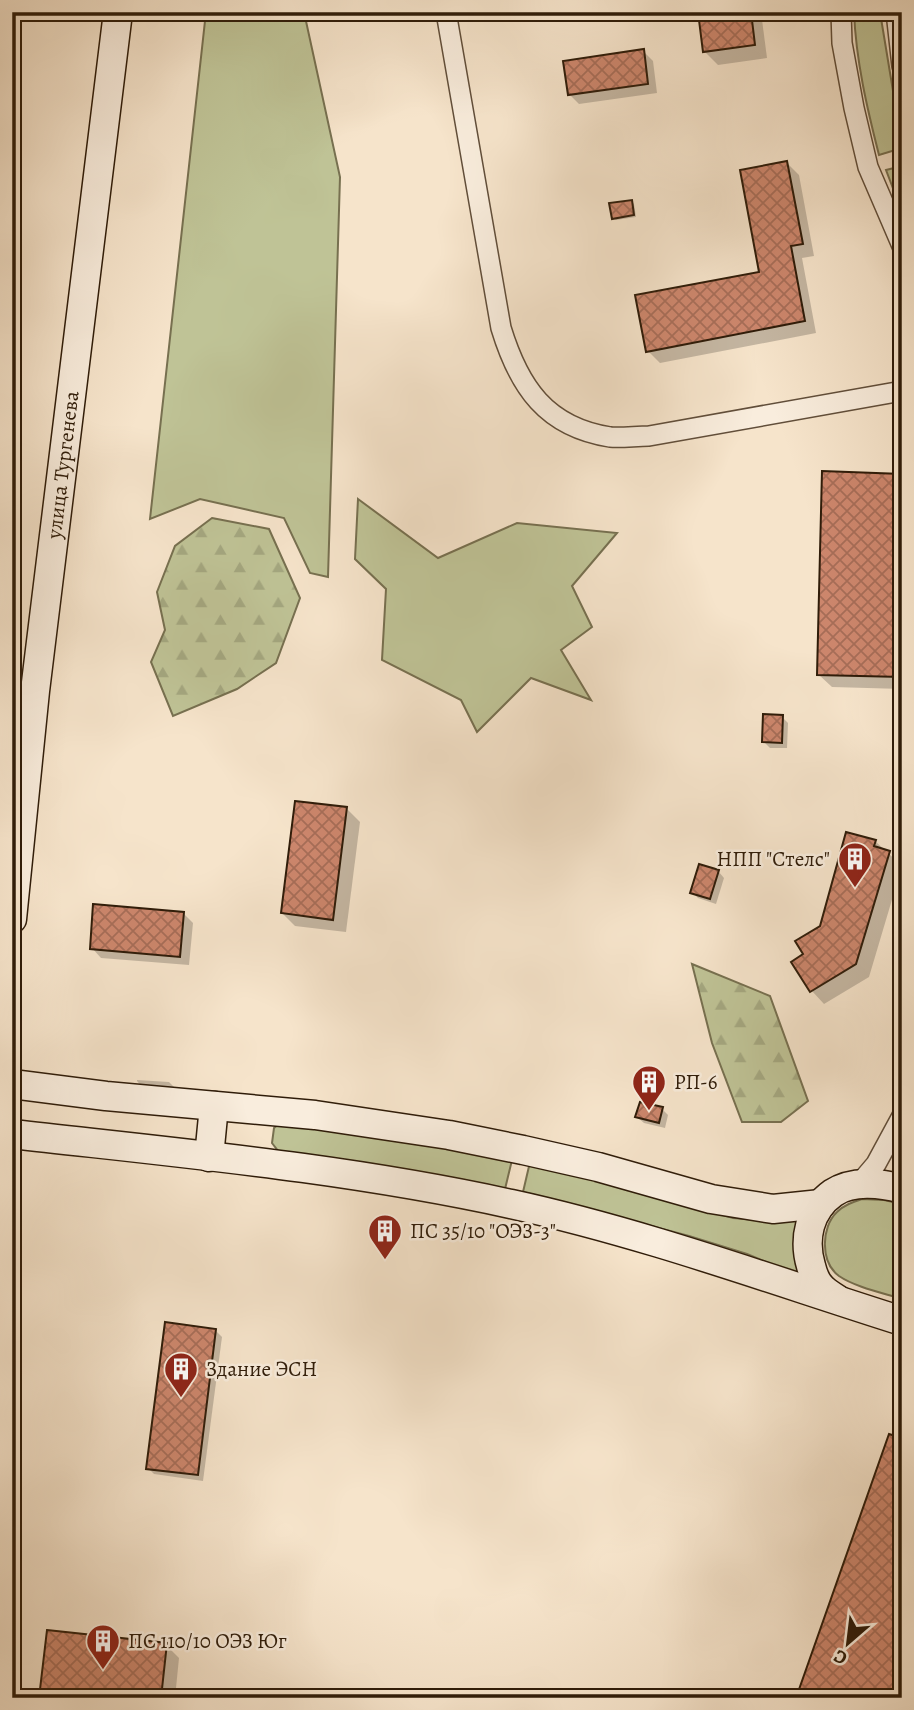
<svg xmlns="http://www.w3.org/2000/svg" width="914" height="1710" font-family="Alegreya,serif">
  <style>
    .grass { fill: #bfc396; stroke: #777050; stroke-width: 2 }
    .forest { fill: url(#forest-firs); stroke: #777050; stroke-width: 2 }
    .shadow { fill: #0003 }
    .building { fill: url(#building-cross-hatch); stroke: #2f1c09; stroke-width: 2 }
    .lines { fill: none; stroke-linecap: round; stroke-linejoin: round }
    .street-casing { stroke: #614e3a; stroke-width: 22 }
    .secondary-casing { stroke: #2f1c09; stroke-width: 31 }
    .street { stroke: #f9eddd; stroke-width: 19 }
    .secondary { stroke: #f9eddd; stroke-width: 28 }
    .labels { text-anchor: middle; stroke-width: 5; stroke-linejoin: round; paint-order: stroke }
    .street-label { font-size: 21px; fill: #2f1c09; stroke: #f9eddd }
    .poi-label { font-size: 21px; fill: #2f1c09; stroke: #f9eddd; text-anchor: start }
  </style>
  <defs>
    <pattern id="forest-firs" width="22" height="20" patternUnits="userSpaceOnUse" patternTransform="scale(1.75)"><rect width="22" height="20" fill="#bfc396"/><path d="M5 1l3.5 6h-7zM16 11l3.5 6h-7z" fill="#a4a780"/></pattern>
    <pattern id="building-cross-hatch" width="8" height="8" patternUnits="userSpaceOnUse" patternTransform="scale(1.75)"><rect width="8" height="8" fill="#cc866c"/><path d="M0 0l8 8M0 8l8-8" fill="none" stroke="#a66d57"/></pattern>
  </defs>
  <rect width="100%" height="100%" fill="#f6e4cb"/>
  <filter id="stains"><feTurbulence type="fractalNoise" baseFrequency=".00286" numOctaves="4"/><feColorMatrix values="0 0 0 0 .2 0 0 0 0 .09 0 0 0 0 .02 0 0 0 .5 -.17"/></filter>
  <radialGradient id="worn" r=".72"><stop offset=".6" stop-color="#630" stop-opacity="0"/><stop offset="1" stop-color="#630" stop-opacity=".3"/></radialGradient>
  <g class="grass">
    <polygon points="206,12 304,12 340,177 328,577 310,573 284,518 200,499 150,519"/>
    <path d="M854,12H880L895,103L902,128V148L879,155C867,108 856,61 854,12Z"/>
    <polygon points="902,166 902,212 886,170"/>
    <polygon points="358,499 438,558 517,523 617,533 572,586 592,627 561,650 591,700 531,678 477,732 461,700 382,660 386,589 355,559"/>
    <polygon points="280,1123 426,1143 512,1160 505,1189 279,1152 272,1143 274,1128"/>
    <polygon points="530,1162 595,1178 733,1218 772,1221 798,1220 800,1276 747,1254 689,1236 523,1192"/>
    <path d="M862,1199L884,1200L902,1204V1299C883,1293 855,1287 839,1276C820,1262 821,1227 837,1212C844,1205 853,1202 862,1199Z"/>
  </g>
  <g class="forest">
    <polygon points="212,518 269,529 300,598 276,663 237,689 173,716 151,662 165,630 157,592 175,546"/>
    <polygon points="692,964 770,996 808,1101 781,1122 742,1122 712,1043"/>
  </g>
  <g class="shadow">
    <polygon points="699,12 761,12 767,58 718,65 705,52"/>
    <polygon points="643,51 653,61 657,93 579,104 570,95"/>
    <polygon points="787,163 799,175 814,256 802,258 816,333 660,363 648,351 761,273"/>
    <polygon points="632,202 634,204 636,217 616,220 613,218"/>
    <polygon points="902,475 902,689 832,687 818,674"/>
    <polygon points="782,717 788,723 787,748 770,748 763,741"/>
    <polygon points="347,809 360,822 346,932 295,926 282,913"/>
    <polygon points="875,841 902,866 869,977 824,1004 812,991 794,963 805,955"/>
    <polygon points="718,871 724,878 716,904 698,898 692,892"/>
    <polygon points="183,913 193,923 189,965 101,958 92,948"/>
    <polygon points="137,1080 169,1082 176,1089 143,1088 137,1081"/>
    <polygon points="662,1109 668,1115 665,1128 644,1123 637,1117"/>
    <polygon points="216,1331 222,1337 203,1481 154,1474 148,1468"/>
    <polygon points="166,1645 179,1658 175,1698 41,1698"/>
  </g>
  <g class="building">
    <polygon points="698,12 751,12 755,45 703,52"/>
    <polygon points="644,49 648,84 568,95 563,61"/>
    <polygon points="787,161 803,244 791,246 805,321 646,352 635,295 759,272 740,170"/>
    <polygon points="632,200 634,215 612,219 609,203"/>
    <polygon points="822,471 902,474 902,677 817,675"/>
    <polygon points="763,714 783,715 782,743 762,742"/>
    <polygon points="295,801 347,807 333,920 281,913"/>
    <polygon points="846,832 876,840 874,846 890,851 856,964 810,992 791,962 803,954 795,941 820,926"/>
    <polygon points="699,864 719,870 710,899 690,893"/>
    <polygon points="93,904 184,912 180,957 90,949"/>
    <polygon points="640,1102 663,1107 659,1123 635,1117"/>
    <polygon points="165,1322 216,1329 198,1475 146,1469"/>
    <polygon points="889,1434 902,1438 902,1698 796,1698"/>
    <polygon points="47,1630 167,1643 161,1698 39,1698"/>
  </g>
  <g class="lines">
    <g class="street-casing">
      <g id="street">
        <path d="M446,12L501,328C519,387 546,427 610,437C622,438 636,436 649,436L902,391"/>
        <polyline points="841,12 842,43 854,108 868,167 902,246"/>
        <polyline points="896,12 902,66"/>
        <polyline points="859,1184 876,1164 902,1116"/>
      </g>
    </g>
    <g class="secondary-casing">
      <g id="secondary">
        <path id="s1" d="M12,919L35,691L118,12"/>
        <polyline points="12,1084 106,1096 315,1115 449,1135 523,1150 598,1167 711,1199 773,1209 821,1204"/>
        <path d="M12,1134C179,1153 347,1168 511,1204C644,1233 772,1280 902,1321"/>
        <polyline points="209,1157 214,1106"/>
        <path d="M837,1299C832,1296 827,1293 823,1289C817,1284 813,1274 811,1266C803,1239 809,1210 833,1193C852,1180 881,1183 902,1189"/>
      </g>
    </g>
    <use href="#street" class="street"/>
    <use href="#secondary" class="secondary"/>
  </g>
  <defs>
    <g id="building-pin" transform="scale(1.75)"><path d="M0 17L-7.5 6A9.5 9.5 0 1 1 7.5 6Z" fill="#8f2418" stroke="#f9eddd"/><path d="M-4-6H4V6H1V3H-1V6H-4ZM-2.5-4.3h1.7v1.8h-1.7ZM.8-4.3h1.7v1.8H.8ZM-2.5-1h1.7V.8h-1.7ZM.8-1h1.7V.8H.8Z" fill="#fff"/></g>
  </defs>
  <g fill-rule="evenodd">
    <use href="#building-pin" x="855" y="859"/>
    <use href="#building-pin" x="649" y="1082"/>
    <use href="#building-pin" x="385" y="1231"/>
    <use href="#building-pin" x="181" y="1369"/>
    <use href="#building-pin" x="103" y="1641"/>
  </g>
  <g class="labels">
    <g class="street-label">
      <text dy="7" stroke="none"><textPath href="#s1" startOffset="457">улица Тургенева</textPath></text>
    </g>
    <g class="poi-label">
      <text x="830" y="866" text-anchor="end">НПП "Стелс"</text>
      <text x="674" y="1089">РП-6</text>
      <text x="410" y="1238">ПС 35/10 "ОЭЗ-3"</text>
      <text x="206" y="1376">Здание ЭСН</text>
      <text x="128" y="1648">ПС 110/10 ОЭЗ Юг</text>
    </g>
  </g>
  <rect width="914" height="1710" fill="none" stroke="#f6e4cb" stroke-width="42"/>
  <rect x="14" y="14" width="886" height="1682" fill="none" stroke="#2f1c09" stroke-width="3.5"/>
  <rect x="21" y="21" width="872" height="1668" fill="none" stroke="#2f1c09" stroke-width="2"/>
  <g transform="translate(848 1643) rotate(208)" stroke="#f9eddd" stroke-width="5" paint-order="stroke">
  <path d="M0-5L12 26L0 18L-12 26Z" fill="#2f1c09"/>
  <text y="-10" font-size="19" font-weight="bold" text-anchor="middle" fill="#2f1c09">С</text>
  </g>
  <rect width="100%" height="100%" filter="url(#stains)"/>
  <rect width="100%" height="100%" fill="url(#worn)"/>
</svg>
